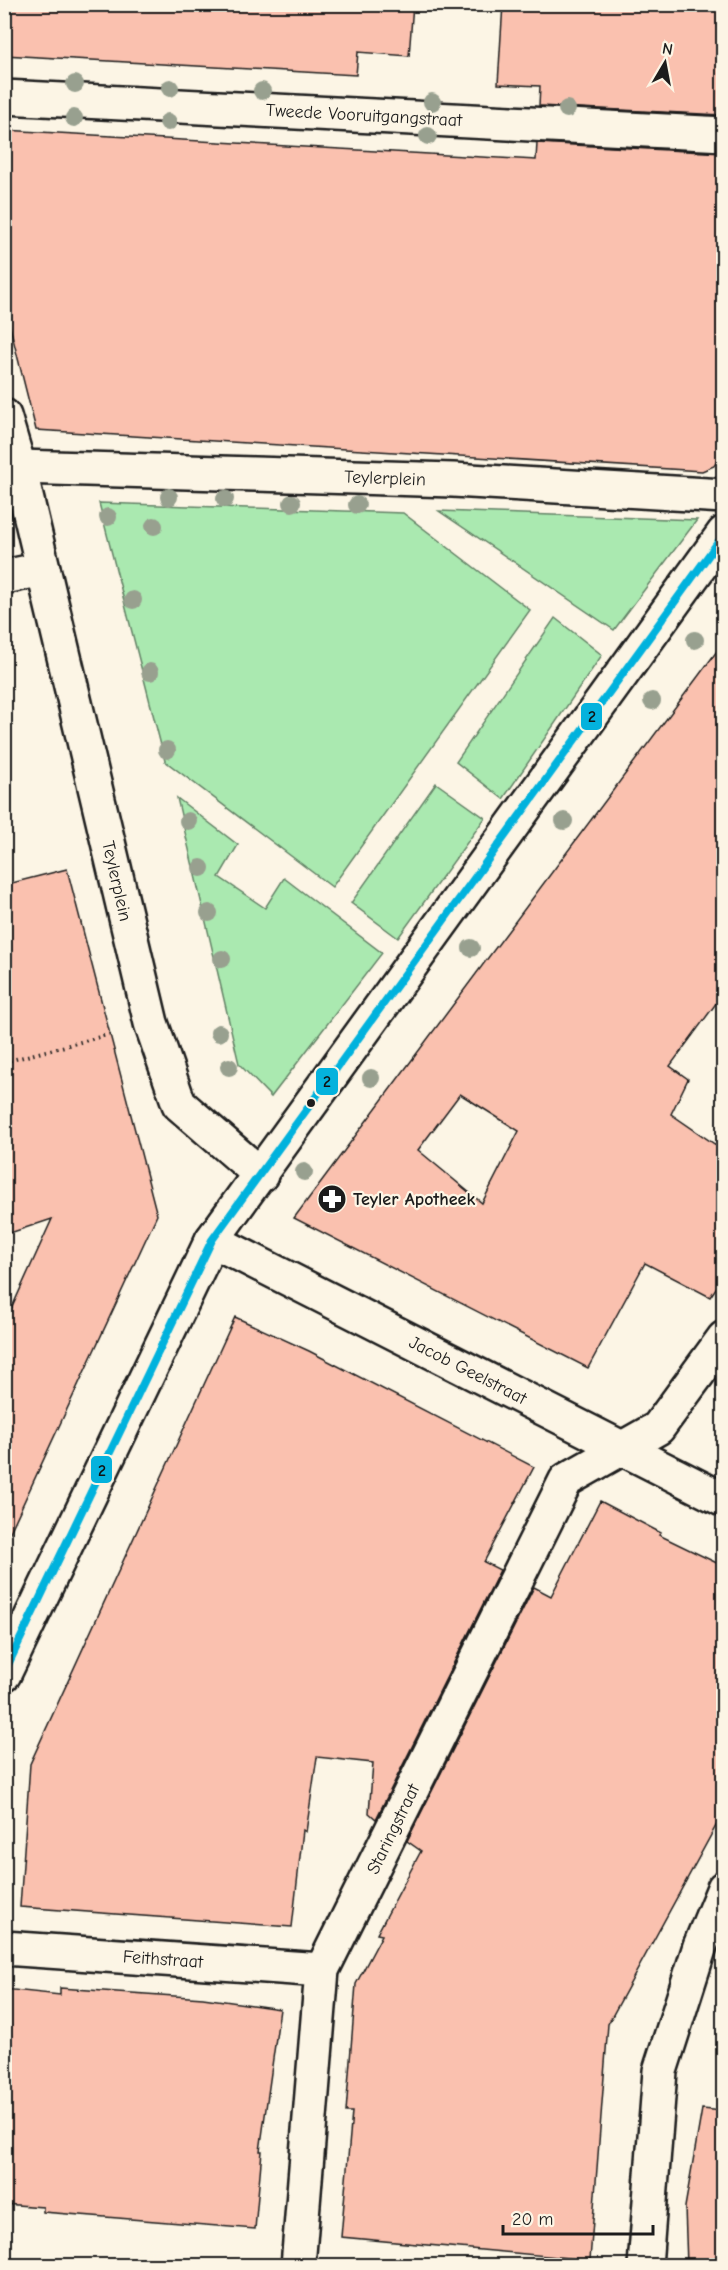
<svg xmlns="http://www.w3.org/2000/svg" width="728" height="2270" font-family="'Comic Neue',sans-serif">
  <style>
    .green { fill: #aae9b0; stroke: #638266; stroke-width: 1.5 }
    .building { fill: #fac1af; stroke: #1c1c1c; stroke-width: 1.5; fill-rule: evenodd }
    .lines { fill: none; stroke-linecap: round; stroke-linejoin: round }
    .minor-casing { stroke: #1c1c1c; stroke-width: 38 }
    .path { stroke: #1c1c1c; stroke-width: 4; stroke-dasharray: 1.5 4.5; stroke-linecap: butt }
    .minor { stroke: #fcf5e5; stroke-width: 33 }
    .bus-1-casing { stroke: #fcf5e5; stroke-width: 12 }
    .bus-1 { stroke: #04b2dd; stroke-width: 8 }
    .tree { fill: #98a08f }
    .bus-dot { fill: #1c1c1c; stroke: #fcf5e5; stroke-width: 2 }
    .labels { text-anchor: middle; stroke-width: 4.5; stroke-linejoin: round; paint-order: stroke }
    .street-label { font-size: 18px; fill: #1c1c1c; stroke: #fcf5e5 }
    .poi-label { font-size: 18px; font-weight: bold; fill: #1c1c1c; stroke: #fcf5e5; text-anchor: start }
    .line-badge { stroke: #fcf5e5; stroke-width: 2 }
    .pale-badge-label { font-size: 16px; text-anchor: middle; font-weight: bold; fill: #111 }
  </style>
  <rect width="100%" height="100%" fill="#fcf5e5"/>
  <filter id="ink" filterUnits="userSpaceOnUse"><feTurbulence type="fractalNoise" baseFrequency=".0167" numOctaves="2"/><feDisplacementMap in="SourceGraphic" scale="12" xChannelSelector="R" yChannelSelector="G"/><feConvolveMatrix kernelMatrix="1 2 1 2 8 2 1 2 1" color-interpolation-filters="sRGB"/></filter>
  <g filter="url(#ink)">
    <g class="green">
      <polygon points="99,503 403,513 530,610 332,887 165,761"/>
      <polygon points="439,511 697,520 614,630"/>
      <polygon points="555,618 602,655 503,799 456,762"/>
      <polygon points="436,783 485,818 398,938 351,903"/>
      <polygon points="177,798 238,845 219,877 265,908 284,878 382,953 271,1097 239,1064"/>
    </g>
    <g class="building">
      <polygon points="4,4 413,4 409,56 358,52 356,75 4,55"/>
      <polygon points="503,4 723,4 723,115 539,106 540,86 498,84"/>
      <polygon points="4,130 536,160 537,143 723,153 723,453 714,466 702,471 36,430 4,303"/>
      <path d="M723,643V994L670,1066L688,1079L671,1114L723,1150V1278L710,1297L645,1263L588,1368L294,1218ZM460,1094L519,1131L482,1203L418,1150Z"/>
      <polygon points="67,869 157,1215 4,1545 4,1325 52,1219 4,1235 4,885"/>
      <polygon points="235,1317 309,1351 534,1467 484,1562 500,1570 376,1819 369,1813 373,1763 317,1757 306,1832 303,1830 292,1927 20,1907 30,1764"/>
      <polygon points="600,1501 661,1533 659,1535 723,1566 723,1813 608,2024 590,2260 341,2237 352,2112 346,2112 356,1984 382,1935 377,1934 421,1851 407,1841 534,1587 551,1596"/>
      <polygon points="60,1988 203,1998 280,2009 260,2151 262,2151 255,2229 43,2212 43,2207 4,2204 4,1989 60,1995"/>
      <polygon points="702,2109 723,2111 723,2265 687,2265 685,2207"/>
    </g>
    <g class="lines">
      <g class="minor-casing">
        <g id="minor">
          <polyline points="4,97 724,134"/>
          <polyline points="4,416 19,467 151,1023 179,1104 261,1175"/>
          <polyline points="19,467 453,480 724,496"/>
          <polyline points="4,577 43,569"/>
          <polyline points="212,1240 724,1500"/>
          <polyline points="4,1674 212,1240 724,533"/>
          <polyline points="4,1948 322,1970"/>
          <polyline points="298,2266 322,1970 566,1480 658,1428 724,1338"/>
          <polyline points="645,2266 660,2071 700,1946 724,1888"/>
        </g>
      </g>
      <polyline class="path" points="4,1062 111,1034"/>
      <use href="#minor" class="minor"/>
      <g class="bus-1-casing">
        <polyline id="bus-1" points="4,1673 212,1240 724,534"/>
      </g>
      <use href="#bus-1" class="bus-1"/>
    </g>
    <g class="tree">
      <circle cx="75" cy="84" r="9"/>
      <circle cx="170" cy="88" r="9"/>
      <circle cx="262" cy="91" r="9"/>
      <circle cx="432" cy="102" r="9"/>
      <circle cx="567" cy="109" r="9"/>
      <circle cx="74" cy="118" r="9"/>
      <circle cx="168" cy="122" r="9"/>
      <circle cx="428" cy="136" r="9"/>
      <circle cx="169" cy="497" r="9"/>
      <circle cx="225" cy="499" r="9"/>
      <circle cx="292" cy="503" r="9"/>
      <circle cx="357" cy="505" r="9"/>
      <circle cx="108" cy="517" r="9"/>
      <circle cx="154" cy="526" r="9"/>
      <circle cx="133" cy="600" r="9"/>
      <circle cx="695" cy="640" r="9"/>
      <circle cx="150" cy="672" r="9"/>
      <circle cx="652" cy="701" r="9"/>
      <circle cx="167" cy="750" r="9"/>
      <circle cx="188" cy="821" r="9"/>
      <circle cx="564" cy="821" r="9"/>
      <circle cx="201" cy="868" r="9"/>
      <circle cx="209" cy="913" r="9"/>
      <circle cx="471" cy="948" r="9"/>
      <circle cx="222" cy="959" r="9"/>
      <circle cx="219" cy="1033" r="9"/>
      <circle cx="229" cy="1067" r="9"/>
      <circle cx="371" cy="1078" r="9"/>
      <circle cx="304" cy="1172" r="9"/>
    </g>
  </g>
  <defs>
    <g id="pharmacy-disc" transform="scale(1.5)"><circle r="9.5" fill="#1c1c1c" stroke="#fcf5e5"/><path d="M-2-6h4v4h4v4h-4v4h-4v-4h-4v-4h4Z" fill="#fff"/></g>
  </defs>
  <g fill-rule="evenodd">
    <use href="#pharmacy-disc" x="332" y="1199"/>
  </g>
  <circle class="bus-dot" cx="311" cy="1103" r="5"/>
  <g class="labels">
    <g class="street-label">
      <text transform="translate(364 115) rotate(3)" y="6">Tweede Vooruitgangstraat</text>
      <text transform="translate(385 478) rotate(2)" y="6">Teylerplein</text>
      <text transform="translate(117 881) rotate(77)" y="6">Teylerplein</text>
      <text transform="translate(468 1370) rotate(27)" y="6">Jacob Geelstraat</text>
      <text transform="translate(393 1829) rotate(-64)" y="6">Staringstraat</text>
      <text transform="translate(163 1959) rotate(4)" y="6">Feithstraat</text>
    </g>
    <g class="poi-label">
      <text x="353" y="1205">Teyler Apotheek</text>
    </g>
  </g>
  <g class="line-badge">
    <rect x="580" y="702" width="23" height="29" rx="6" fill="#04b2dd"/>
    <rect x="315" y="1067" width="24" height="29" rx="6" fill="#04b2dd"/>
    <rect x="90" y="1455" width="23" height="29" rx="6" fill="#04b2dd"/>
  </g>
  <g class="pale-badge-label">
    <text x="592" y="722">2</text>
    <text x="327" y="1087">2</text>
    <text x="102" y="1476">2</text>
  </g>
  <rect width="728" height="2270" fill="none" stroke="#fcf5e5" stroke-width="24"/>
  <rect x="12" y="12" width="704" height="2246" fill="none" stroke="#1c1c1c" stroke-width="2" filter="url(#ink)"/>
  <g transform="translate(665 63) rotate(10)" stroke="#fcf5e5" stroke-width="4.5" paint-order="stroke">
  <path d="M0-4.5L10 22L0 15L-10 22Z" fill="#1c1c1c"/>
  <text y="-9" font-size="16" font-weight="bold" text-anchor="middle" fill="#1c1c1c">N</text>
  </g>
  <path d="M503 2225v9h150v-9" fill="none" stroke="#1c1c1c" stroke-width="3"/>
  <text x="512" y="2225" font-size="18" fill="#1c1c1c" stroke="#fcf5e5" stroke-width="4.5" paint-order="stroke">20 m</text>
</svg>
